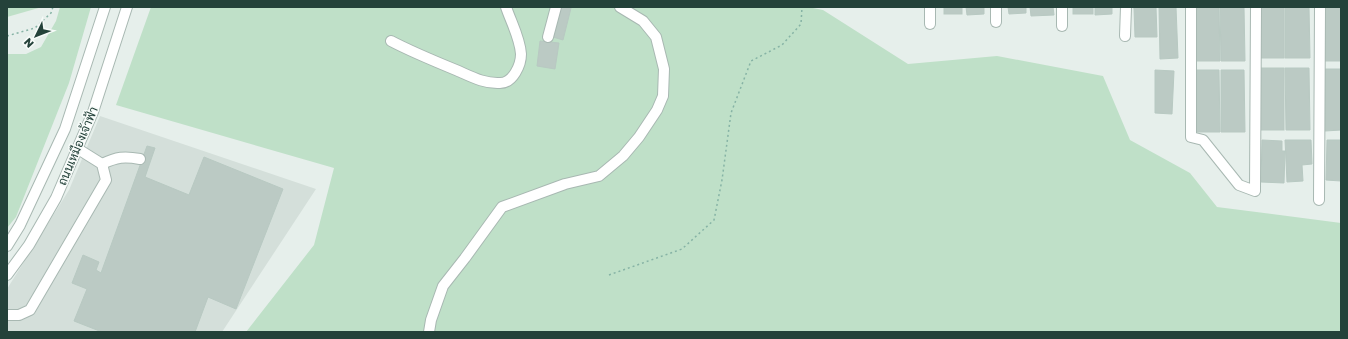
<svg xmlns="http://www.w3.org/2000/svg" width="1348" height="339" font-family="'Golos Text',Sarabun,sans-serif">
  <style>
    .built { fill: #d4dfda }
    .green { fill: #bfe0c8 }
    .building { fill: #bbcac4; stroke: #b8c9c2 }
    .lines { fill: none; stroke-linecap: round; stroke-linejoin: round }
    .minor-casing { stroke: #a8b8b2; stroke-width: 12 }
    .path { stroke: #86b3a5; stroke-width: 1.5; stroke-dasharray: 2 3; stroke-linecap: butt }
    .minor { stroke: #fff; stroke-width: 10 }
    .labels { text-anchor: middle; stroke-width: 3; stroke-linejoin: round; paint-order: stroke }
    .street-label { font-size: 12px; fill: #24423a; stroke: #f7fbf9 }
  </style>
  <rect width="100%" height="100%" fill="#e6efeb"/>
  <polygon class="built" points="100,116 316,189 222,332 7,332 7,289 69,190"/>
  <g class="green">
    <polygon points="7,7 42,7 7,17"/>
    <polygon points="60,7 91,7 69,83 16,217 7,228 7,54 26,54 41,47 56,21"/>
    <polygon points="151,7 808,7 823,10 908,64 997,56 1103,76 1130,140 1190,173 1217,207 1341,223 1341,332 246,332 314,245 334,168 116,105"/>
  </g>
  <g class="building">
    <polygon points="561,7 571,8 563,40 553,37"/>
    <rect x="944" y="7" width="18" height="7"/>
    <polygon points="966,7 984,7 984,14 967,15"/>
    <polygon points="1008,7 1026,7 1026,13 1009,14"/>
    <polygon points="1030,7 1053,7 1054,15 1031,16"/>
    <rect x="1073" y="7" width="20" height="7"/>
    <polygon points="1095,7 1112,7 1112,14 1095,15"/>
    <polygon points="1132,7 1156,7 1157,37 1135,37 1134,8"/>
    <polygon points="1159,7 1176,7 1178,58 1160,59"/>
    <polygon points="1196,7 1219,7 1220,61 1196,61"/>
    <polygon points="1220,7 1244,7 1245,61 1221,61"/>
    <rect x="1260" y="7" width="24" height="51"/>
    <polygon points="1285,7 1309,7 1310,58 1285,58"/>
    <rect x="1325" y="7" width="16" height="54"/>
    <polygon points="540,41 559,43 555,69 537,66"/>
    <rect x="1260" y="68" width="24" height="62"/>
    <polygon points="1285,68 1309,68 1310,130 1286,130"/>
    <polygon points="1325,69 1341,69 1341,130 1325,131"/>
    <polygon points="1155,70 1174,71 1172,114 1155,113"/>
    <polygon points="1196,70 1219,70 1220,132 1196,132"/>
    <polygon points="1221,70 1244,70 1245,132 1221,132"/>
    <polygon points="1262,140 1282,141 1282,151 1285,151 1284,183 1261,182"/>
    <polygon points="1285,140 1311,140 1312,164 1302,165 1303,181 1287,182"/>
    <polygon points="1327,140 1341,140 1341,181 1326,180"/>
    <polygon points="147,146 155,148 145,177 189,195 204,157 283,189 236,309 208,297 195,332 102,332 74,321 87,289 72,283 83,255 99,262 96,270 101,273"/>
  </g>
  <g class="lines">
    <g class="minor-casing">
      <g id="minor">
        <polyline points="930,7 930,24"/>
        <polyline points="996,7 996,22"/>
        <polyline points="1062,7 1062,26"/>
        <polyline points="1191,7 1191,137 1203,140 1239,185 1255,191 1256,7"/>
        <polyline points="1125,36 1126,7"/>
        <polyline points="548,37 556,7"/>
        <path d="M391,41C412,52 434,61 456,70C470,76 484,84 500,83C513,83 521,65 521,54C520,38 511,22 506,7"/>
        <path d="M102,164C117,157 124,156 140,159"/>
        <polyline points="1319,200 1320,7"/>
        <polyline points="7,246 20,225 65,129 105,7"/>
        <polyline points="7,275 29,245 56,198 93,112 127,7"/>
        <polyline points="7,315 19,315 30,310 106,180 102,164 78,149"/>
        <polyline points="429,332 431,320 443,286 465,258 502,207 565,184 599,176 623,156 639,137 657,110 663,96 664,69 656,37 643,21 620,7"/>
      </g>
    </g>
    <g class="path">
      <polyline points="7,36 35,28 51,13 53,7"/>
      <polyline points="609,275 682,249 714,220 722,180 731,113 751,61 782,45 801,24 802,7"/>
    </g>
    <use href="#minor" class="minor"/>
  </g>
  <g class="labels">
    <g class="street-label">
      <text transform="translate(78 146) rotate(-67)" y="4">ถนนเหมืองเจ้าฟ้า</text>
    </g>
  </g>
  <rect width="1348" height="339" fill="none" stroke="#24423a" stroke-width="16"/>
  <g transform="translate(36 36) rotate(227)" stroke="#f7fbf9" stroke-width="3" paint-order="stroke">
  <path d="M0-3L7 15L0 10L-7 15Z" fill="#24423a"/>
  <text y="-6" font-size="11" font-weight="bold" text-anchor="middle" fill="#24423a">N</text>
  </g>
</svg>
